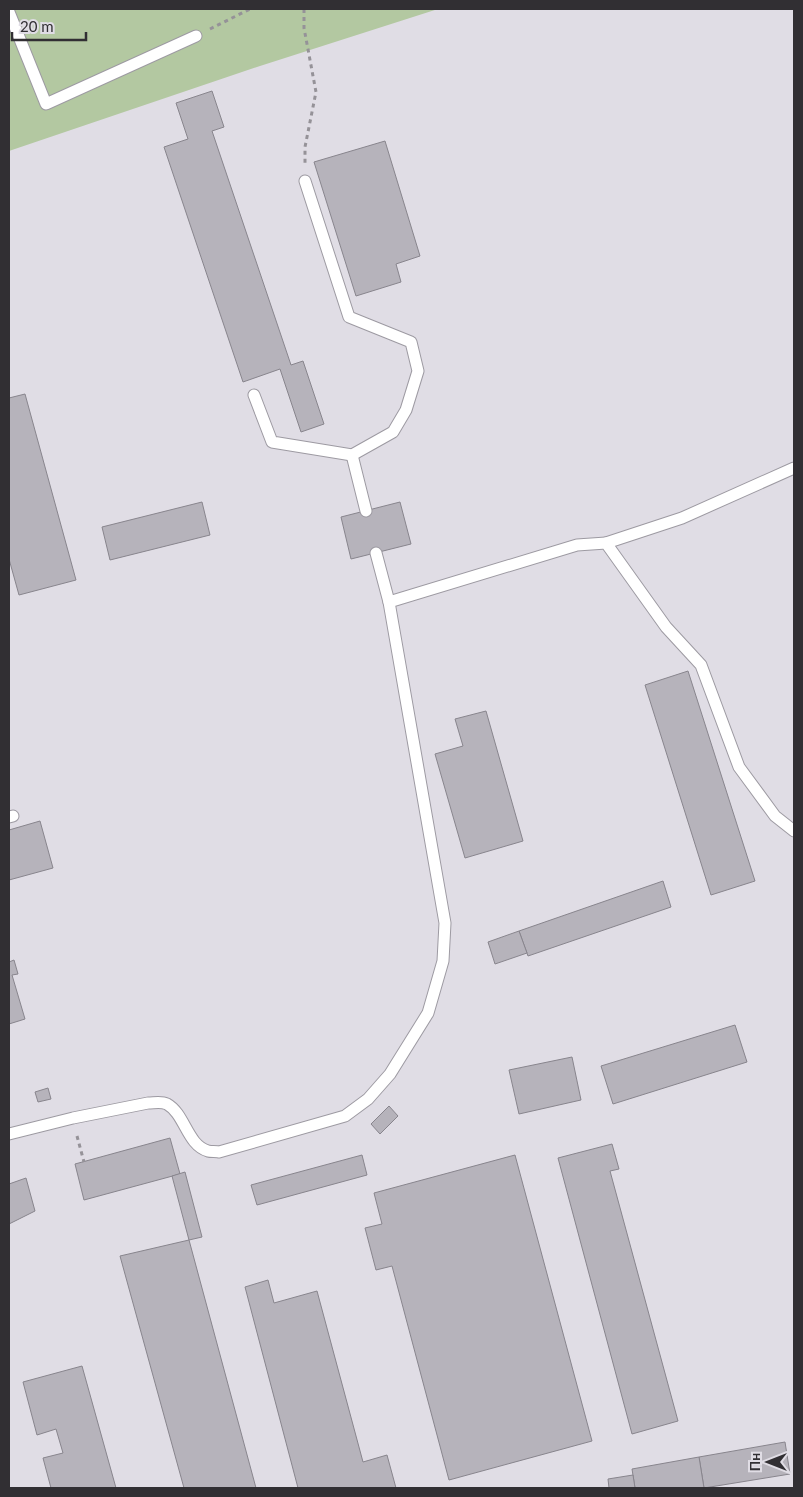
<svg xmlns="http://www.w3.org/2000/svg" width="803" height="1497" font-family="Lato,sans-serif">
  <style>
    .green { fill: #b3c8a1 }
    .building { fill: #b6b3bb; stroke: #88858d }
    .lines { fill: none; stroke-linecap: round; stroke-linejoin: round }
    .lane-casing { stroke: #9d9aa2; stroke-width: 13 }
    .path { stroke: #959298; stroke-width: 3; stroke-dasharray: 4 4; stroke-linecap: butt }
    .lane { stroke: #fff; stroke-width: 11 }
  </style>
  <rect width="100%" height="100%" fill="#e0dde5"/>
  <polygon class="green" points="9,9 438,9 260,66 9,151"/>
  <g class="building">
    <polygon points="212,91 224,127 212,131 291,365 303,361 324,424 301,432 280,369 243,382 164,147 188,139 176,103"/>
    <polygon points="385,141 420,256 396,264 401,282 356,296 314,162"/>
    <polygon points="25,394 76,580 19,595 9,559 9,398"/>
    <polygon points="202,502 210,535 110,560 102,527"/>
    <polygon points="400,502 411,544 351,559 341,517"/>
    <polygon points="688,671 755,881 711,895 645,685"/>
    <polygon points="486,711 523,841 465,858 435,754 463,746 455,719"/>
    <polygon points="40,821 53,868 9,880 9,830"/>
    <polygon points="663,881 671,907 528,956 519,931"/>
    <polygon points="519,931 527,953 495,964 488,942"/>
    <polygon points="14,960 18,974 12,975 25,1019 9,1024 9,962"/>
    <polygon points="735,1025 747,1062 613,1104 601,1066"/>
    <polygon points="572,1057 581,1100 519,1114 509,1070"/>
    <polygon points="48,1088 51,1099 38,1102 35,1092"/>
    <polygon points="389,1106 398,1116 380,1134 371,1124"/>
    <polygon points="170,1138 180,1174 84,1200 75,1164"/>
    <polygon points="612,1144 619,1169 610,1171 678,1421 632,1434 558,1158"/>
    <polygon points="362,1155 367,1175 257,1205 251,1185"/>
    <polygon points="515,1155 592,1441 449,1480 392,1266 376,1270 365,1228 382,1224 374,1193"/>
    <polygon points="185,1172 202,1237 189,1240 172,1176"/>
    <polygon points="26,1178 35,1211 9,1224 9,1184"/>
    <polygon points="189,1240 256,1488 184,1488 120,1256"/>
    <polygon points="268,1280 274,1303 317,1291 363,1462 387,1455 396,1488 298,1488 245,1287"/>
    <polygon points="82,1366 116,1488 51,1488 43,1458 63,1453 56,1429 37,1435 23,1382"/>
    <polygon points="785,1442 790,1474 704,1488 699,1457"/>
    <polygon points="699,1457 704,1488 635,1488 632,1469"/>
    <polygon points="633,1475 635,1488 609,1488 608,1479"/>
  </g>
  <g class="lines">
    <g class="lane-casing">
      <g id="lane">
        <polyline points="9,12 46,104 196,36"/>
        <polyline points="254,395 272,442 352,455 393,432 406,410 418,371 411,342 349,317 305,181"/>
        <polyline points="352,455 366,511"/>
        <polyline points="606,543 682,518 794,468"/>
        <polyline points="389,602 577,545 606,543 666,627 701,665 739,767 775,816 794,831"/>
        <polyline points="9,817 13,816"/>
        <path d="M9,1134L73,1118L148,1103C154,1103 161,1101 167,1104C185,1114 187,1145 208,1151C211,1152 216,1151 219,1152L345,1116L368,1099L390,1074L428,1013L443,961L445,923L389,602L376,553"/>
      </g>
    </g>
    <g class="path">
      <polyline points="304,9 304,28 316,92 305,147 305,165"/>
      <polyline points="210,29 250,9"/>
      <polyline points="77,1136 84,1162"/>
    </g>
    <use href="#lane" class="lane"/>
  </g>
  <rect width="803" height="1497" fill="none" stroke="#312f33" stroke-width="20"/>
  <g transform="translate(768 1462) rotate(270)" stroke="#e0dde5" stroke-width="4" paint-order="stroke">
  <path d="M0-4L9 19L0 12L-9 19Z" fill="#312f33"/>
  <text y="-8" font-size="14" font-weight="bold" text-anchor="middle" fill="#312f33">Пн</text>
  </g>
  <path d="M12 32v8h74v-8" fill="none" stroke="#312f33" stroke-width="2.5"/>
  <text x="20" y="32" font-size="15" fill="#312f33" stroke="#e0dde5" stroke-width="4" paint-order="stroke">20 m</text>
</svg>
